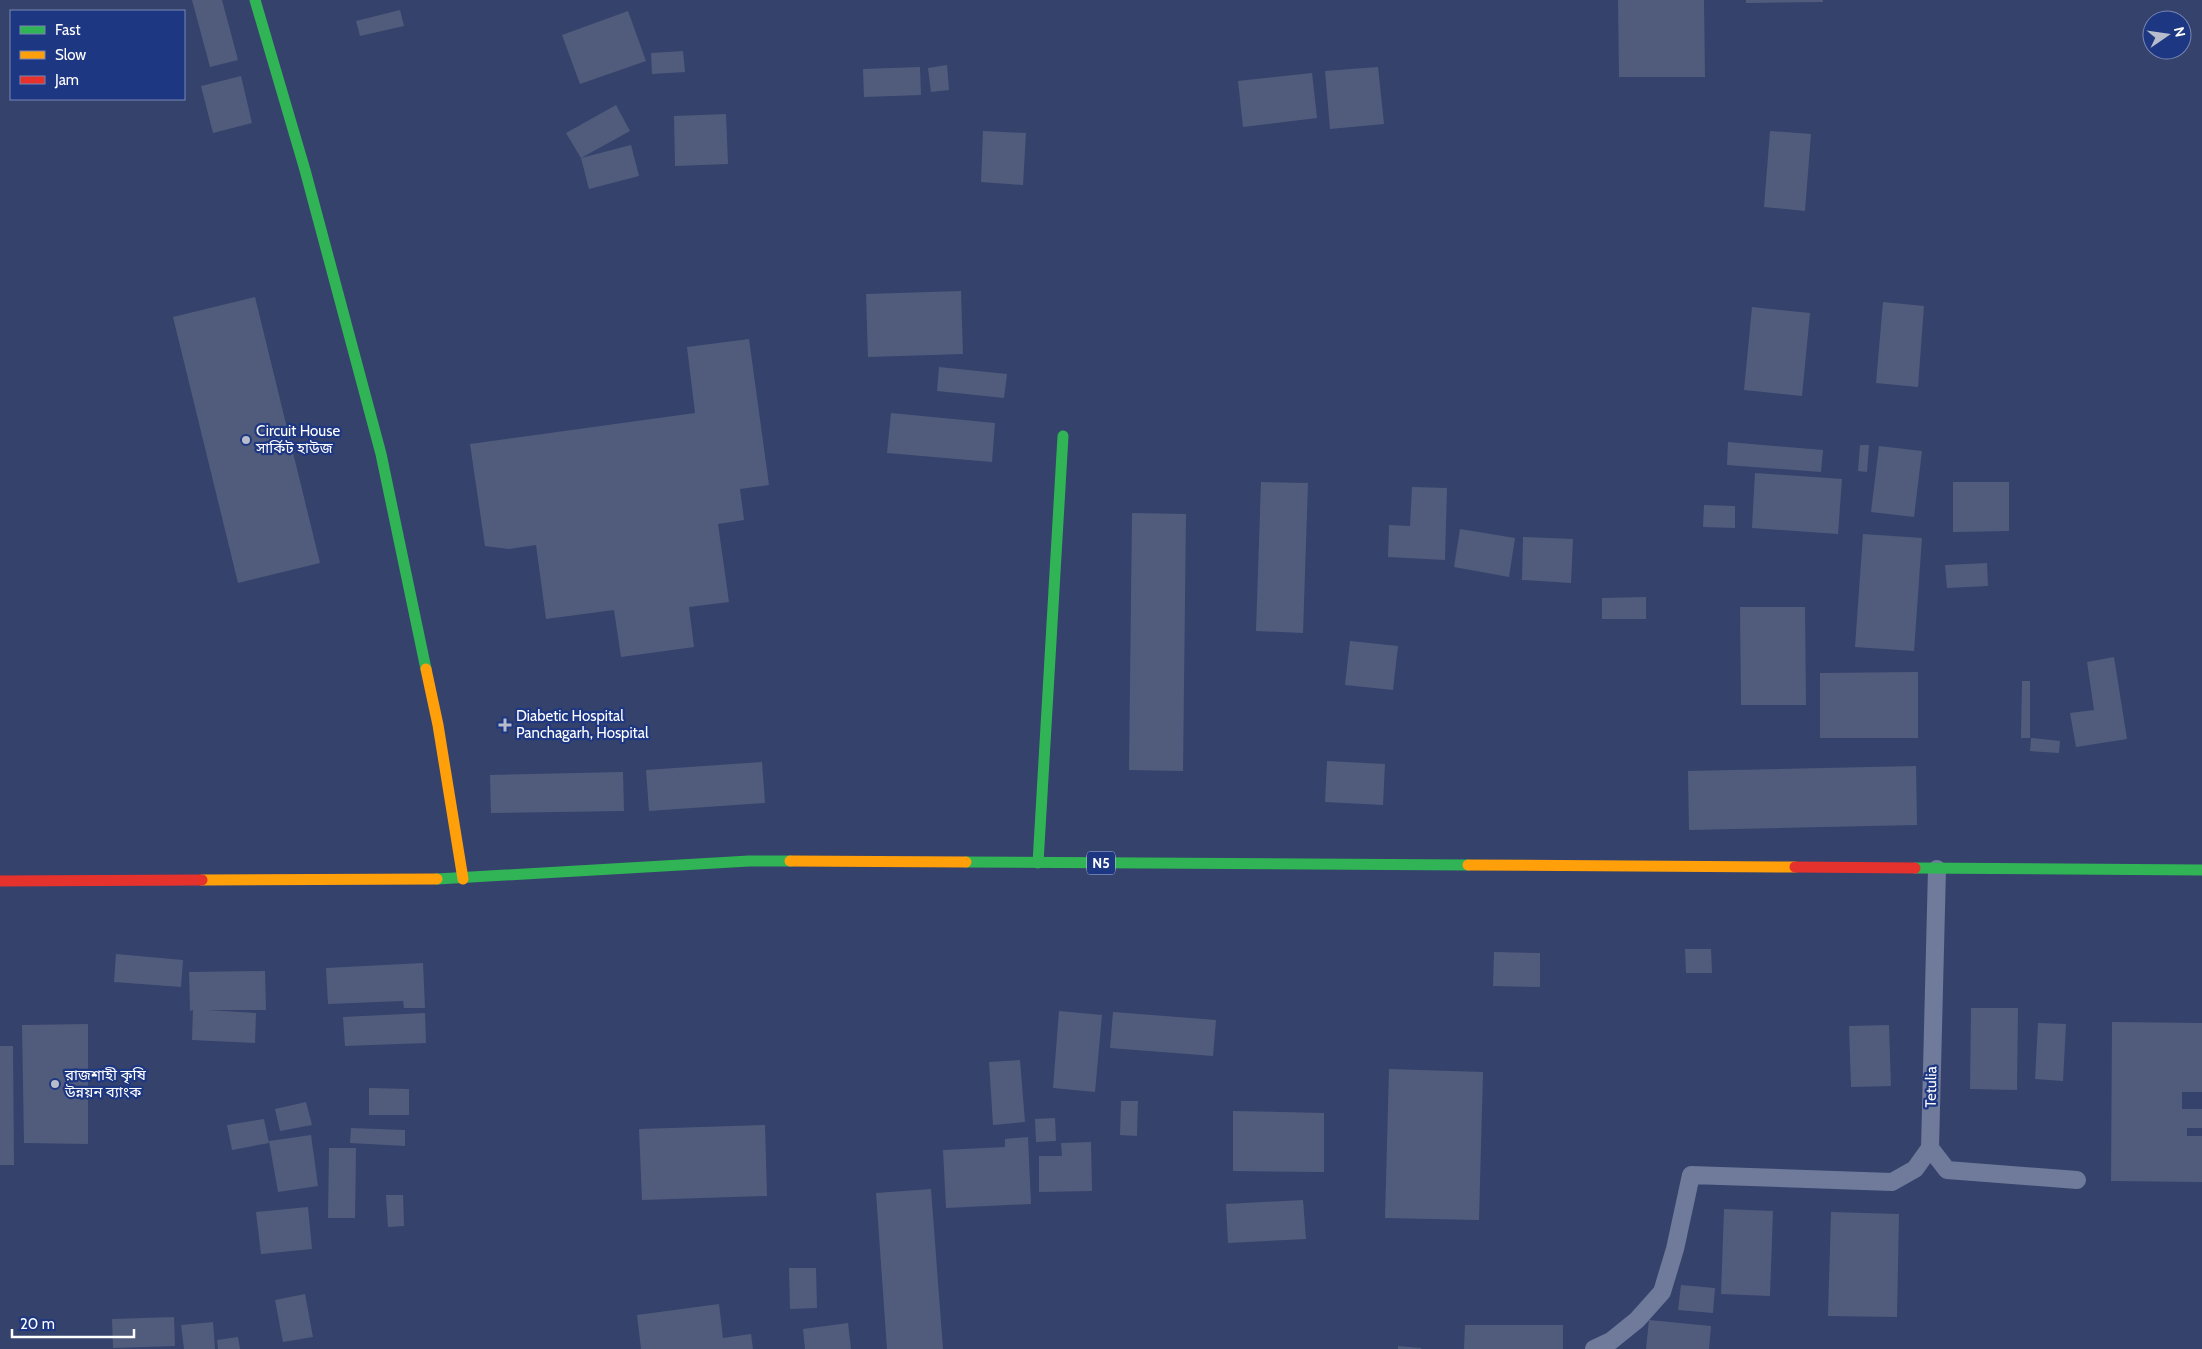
<svg xmlns="http://www.w3.org/2000/svg" width="2202" height="1349" font-family="Cabin,'Noto Sans Bengali',sans-serif">
  <style>
    .building { fill: #515c7c }
    .lines { fill: none; stroke-linecap: round; stroke-linejoin: round }
    .lane { stroke: #707a9a; stroke-width: 18 }
    .fast { stroke: #30b455; stroke-width: 11 }
    .slow { stroke: #ff9f0a; stroke-width: 11 }
    .jam { stroke: #e5322d; stroke-width: 11 }
    .poi-dot { fill: #b8bdcc; stroke: #1e3782; stroke-width: 2 }
    .labels { text-anchor: middle; stroke-width: 4.5; stroke-linejoin: round; paint-order: stroke }
    .shield { fill: #1e3782; stroke: #bcc3da; stroke-width: 1 }
    .shield-label { font-size: 14px; font-weight: bold; fill: #fff }
    .poi-label { font-size: 15px; fill: #fff; stroke: #1e3782; text-anchor: start }
    .street-label { font-size: 15px; fill: #fff; stroke: #1e3782 }
  </style>
  <rect width="100%" height="100%" fill="#35426c"/>
  <g class="building">
    <polygon points="192,0 222,0 238,60 210,67"/>
    <polygon points="1618,0 1704,0 1705,77 1619,77"/>
    <polygon points="1746,0 1823,0 1823,2 1746,3"/>
    <polygon points="400,10 404,26 360,36 356,21"/>
    <polygon points="628,11 646,61 580,84 562,35"/>
    <polygon points="683,51 685,72 652,74 651,53"/>
    <polygon points="947,65 949,90 931,92 928,68"/>
    <polygon points="920,67 921,95 864,97 863,69"/>
    <polygon points="1378,67 1384,124 1330,129 1325,71"/>
    <polygon points="1312,73 1317,118 1243,127 1238,81"/>
    <polygon points="241,76 252,123 213,133 201,86"/>
    <polygon points="616,105 630,131 581,158 631,145 639,176 589,189 581,158 566,133"/>
    <polygon points="726,114 728,164 675,166 674,116"/>
    <polygon points="983,131 1026,133 1023,185 981,182"/>
    <polygon points="1770,131 1811,134 1805,211 1764,207"/>
    <polygon points="961,291 963,354 868,357 866,294"/>
    <polygon points="255,297 320,563 238,583 173,317"/>
    <polygon points="1883,302 1924,306 1918,387 1876,383"/>
    <polygon points="1752,307 1810,313 1802,396 1744,390"/>
    <polygon points="749,339 769,485 740,489 744,520 718,524 729,602 689,607 694,647 621,657 614,610 546,619 536,545 509,549 485,546 470,444 695,413 687,347"/>
    <polygon points="939,367 1007,374 1004,398 937,391"/>
    <polygon points="891,413 995,423 992,462 887,453"/>
    <polygon points="1728,442 1823,450 1821,472 1727,465"/>
    <polygon points="1860,445 1869,445 1867,472 1858,471"/>
    <polygon points="1879,446 1922,451 1914,517 1871,512"/>
    <polygon points="1755,473 1842,479 1838,534 1752,528"/>
    <polygon points="1261,482 1308,483 1303,633 1256,631"/>
    <polygon points="1953,482 2009,482 2009,531 1953,532"/>
    <polygon points="1412,487 1447,488 1445,560 1388,557 1389,525 1410,526"/>
    <polygon points="1704,505 1735,506 1735,528 1703,527"/>
    <polygon points="1132,513 1186,514 1183,771 1129,770"/>
    <polygon points="1460,529 1515,538 1509,577 1454,567"/>
    <polygon points="1863,534 1922,538 1914,651 1855,647"/>
    <polygon points="1523,537 1573,539 1571,583 1522,580"/>
    <polygon points="1987,563 1988,586 1947,588 1945,565"/>
    <polygon points="1646,597 1646,619 1602,619 1602,598"/>
    <polygon points="1740,607 1805,607 1806,705 1741,705"/>
    <polygon points="1350,641 1398,646 1393,690 1345,685"/>
    <polygon points="2114,657 2127,739 2076,747 2070,713 2094,710 2087,662"/>
    <polygon points="1918,672 1918,738 1820,738 1820,673"/>
    <polygon points="2022,681 2030,681 2030,738 2021,738"/>
    <polygon points="2031,738 2060,741 2059,753 2030,751"/>
    <polygon points="1327,761 1385,764 1383,805 1325,802"/>
    <polygon points="762,762 765,803 649,811 646,770"/>
    <polygon points="1916,766 1917,825 1689,830 1688,771"/>
    <polygon points="623,772 624,811 491,813 490,775"/>
    <polygon points="1685,949 1711,949 1712,973 1686,973"/>
    <polygon points="1494,952 1540,953 1540,987 1493,986"/>
    <polygon points="116,954 183,960 181,987 114,982"/>
    <polygon points="423,963 425,1008 404,1008 403,1001 328,1004 326,968"/>
    <polygon points="265,971 266,1010 207,1010 256,1013 255,1043 192,1040 193,1010 190,1011 189,972"/>
    <polygon points="1971,1008 2018,1008 2017,1090 1970,1089"/>
    <polygon points="1059,1011 1102,1015 1095,1092 1053,1088"/>
    <polygon points="1113,1012 1216,1020 1213,1056 1110,1048"/>
    <polygon points="425,1013 426,1043 345,1046 343,1017"/>
    <polygon points="2112,1022 2202,1023 2202,1092 2182,1092 2182,1109 2202,1109 2202,1128 2187,1128 2187,1136 2202,1136 2202,1182 2111,1181"/>
    <polygon points="2038,1023 2066,1024 2063,1081 2035,1079"/>
    <polygon points="88,1024 88,1144 24,1143 22,1025"/>
    <polygon points="1889,1025 1891,1086 1851,1087 1849,1026"/>
    <polygon points="0,1046 13,1046 14,1165 0,1165"/>
    <polygon points="1020,1060 1025,1122 993,1125 989,1062"/>
    <polygon points="1389,1069 1483,1072 1479,1220 1385,1218"/>
    <polygon points="369,1088 409,1089 409,1115 369,1115"/>
    <polygon points="1121,1101 1138,1101 1137,1136 1120,1135"/>
    <polygon points="306,1102 312,1125 280,1131 275,1109"/>
    <polygon points="1233,1111 1324,1113 1324,1172 1233,1171"/>
    <polygon points="1055,1118 1056,1141 1036,1142 1035,1119"/>
    <polygon points="264,1119 269,1143 232,1150 227,1125"/>
    <polygon points="765,1125 767,1196 642,1200 639,1129"/>
    <polygon points="351,1128 405,1130 405,1146 350,1143"/>
    <polygon points="311,1135 318,1186 278,1192 269,1141"/>
    <polygon points="1028,1137 1031,1204 946,1208 943,1150 1005,1147 1005,1139"/>
    <polygon points="1091,1142 1092,1191 1039,1192 1039,1156 1062,1156 1061,1143"/>
    <polygon points="329,1148 356,1148 355,1218 328,1218"/>
    <polygon points="931,1189 943,1349 887,1349 876,1193"/>
    <polygon points="386,1195 403,1195 404,1226 388,1227"/>
    <polygon points="1303,1200 1306,1239 1228,1243 1226,1204"/>
    <polygon points="308,1207 312,1249 261,1254 256,1212"/>
    <polygon points="1724,1209 1773,1211 1770,1296 1721,1294"/>
    <polygon points="1831,1212 1899,1214 1897,1317 1828,1316"/>
    <polygon points="789,1268 816,1268 817,1308 790,1309"/>
    <polygon points="1681,1285 1715,1288 1713,1313 1678,1310"/>
    <polygon points="305,1294 313,1337 283,1342 275,1300"/>
    <polygon points="719,1304 723,1338 751,1334 753,1349 641,1349 637,1315"/>
    <polygon points="174,1317 175,1346 113,1348 112,1319"/>
    <polygon points="1649,1320 1711,1326 1709,1349 1646,1349"/>
    <polygon points="213,1322 215,1349 184,1349 181,1325"/>
    <polygon points="848,1323 851,1349 805,1349 803,1329"/>
    <polygon points="1465,1325 1563,1325 1563,1349 1464,1349"/>
    <polygon points="238,1337 240,1349 218,1349 217,1340"/>
    <polygon points="1398,1346 1421,1348 1421,1349 1398,1349"/>
  </g>
  <g class="lines">
    <g class="lane">
      <polyline points="1937,869 1930,1148 1947,1170 2077,1180"/>
      <polyline points="1594,1349 1611,1341 1637,1320 1662,1292 1675,1249 1691,1175 1892,1182 1915,1169 1930,1148"/>
    </g>
    <g class="fast">
      <polyline points="255,0 305,170 381,454 426,669"/>
      <polyline points="966,862 1468,865"/>
      <polyline points="1038,863 1063,436"/>
      <polyline points="1915,868 2202,870"/>
      <polyline points="437,879 749,861 790,861"/>
    </g>
    <g class="slow">
      <polyline points="426,669 438,725 463,879"/>
      <polyline points="790,861 966,862"/>
      <polyline points="1468,865 1795,867"/>
      <polyline points="202,880 437,879"/>
    </g>
    <g class="jam">
      <polyline points="1795,867 1915,868"/>
      <polyline points="0,881 202,880"/>
    </g>
  </g>
  <g class="poi-dot">
    <circle cx="246" cy="440" r="5"/>
    <path d="M502.5 717.5h5v5h5v5h-5v5h-5v-5h-5v-5h5z"/>
    <circle cx="55" cy="1084" r="5"/>
  </g>
  <g class="labels">
    <rect class="shield" x="1087" y="851.5" width="28" height="23" rx="4"/>
    <g class="shield-label">
      <text x="1101" y="868">N5</text>
    </g>
    <g class="poi-label">
      <text x="256" y="436">Circuit House<tspan x="256" dy="17">সার্কিট হাউজ</tspan></text>
      <text x="516" y="721">Diabetic Hospital<tspan x="516" dy="17">Panchagarh, Hospital</tspan></text>
      <text x="65" y="1080">রাজশাহী কৃষি<tspan x="65" dy="17">উন্নয়ন ব্যাংক</tspan></text>
    </g>
    <g class="street-label">
      <text transform="translate(1931 1087) rotate(-89)" y="5">Tetulia</text>
    </g>
  </g>
  <rect x="10" y="10" width="175" height="90" fill="#1e3782" stroke="#7887b4"/>
  <rect x="20" y="26" width="25" height="8" fill="#30b455" stroke="#7887b4"/>
  <text x="55" y="35" font-size="15" fill="#ffffff">Fast</text>
  <rect x="20" y="51" width="25" height="8" fill="#ff9f0a" stroke="#7887b4"/>
  <text x="55" y="60" font-size="15" fill="#ffffff">Slow</text>
  <rect x="20" y="76" width="25" height="8" fill="#e5322d" stroke="#7887b4"/>
  <text x="55" y="85" font-size="15" fill="#ffffff">Jam</text>
  <g transform="translate(2167 35) rotate(77)"><circle r="24" fill="#1e3782" stroke="#7887b4"/>
  <path d="M0-4L9 19L0 12L-9 19Z" fill="#b8bdcc"/>
  <text y="-8" font-size="14" font-weight="bold" text-anchor="middle" fill="#ffffff">N</text>
  </g>
  <path d="M12 1329v8h122v-8" fill="none" stroke="#ffffff" stroke-width="2.5"/>
  <text x="20" y="1329" font-size="15" fill="#ffffff" stroke="#1e3782" stroke-width="4" paint-order="stroke">20 m</text>
</svg>
